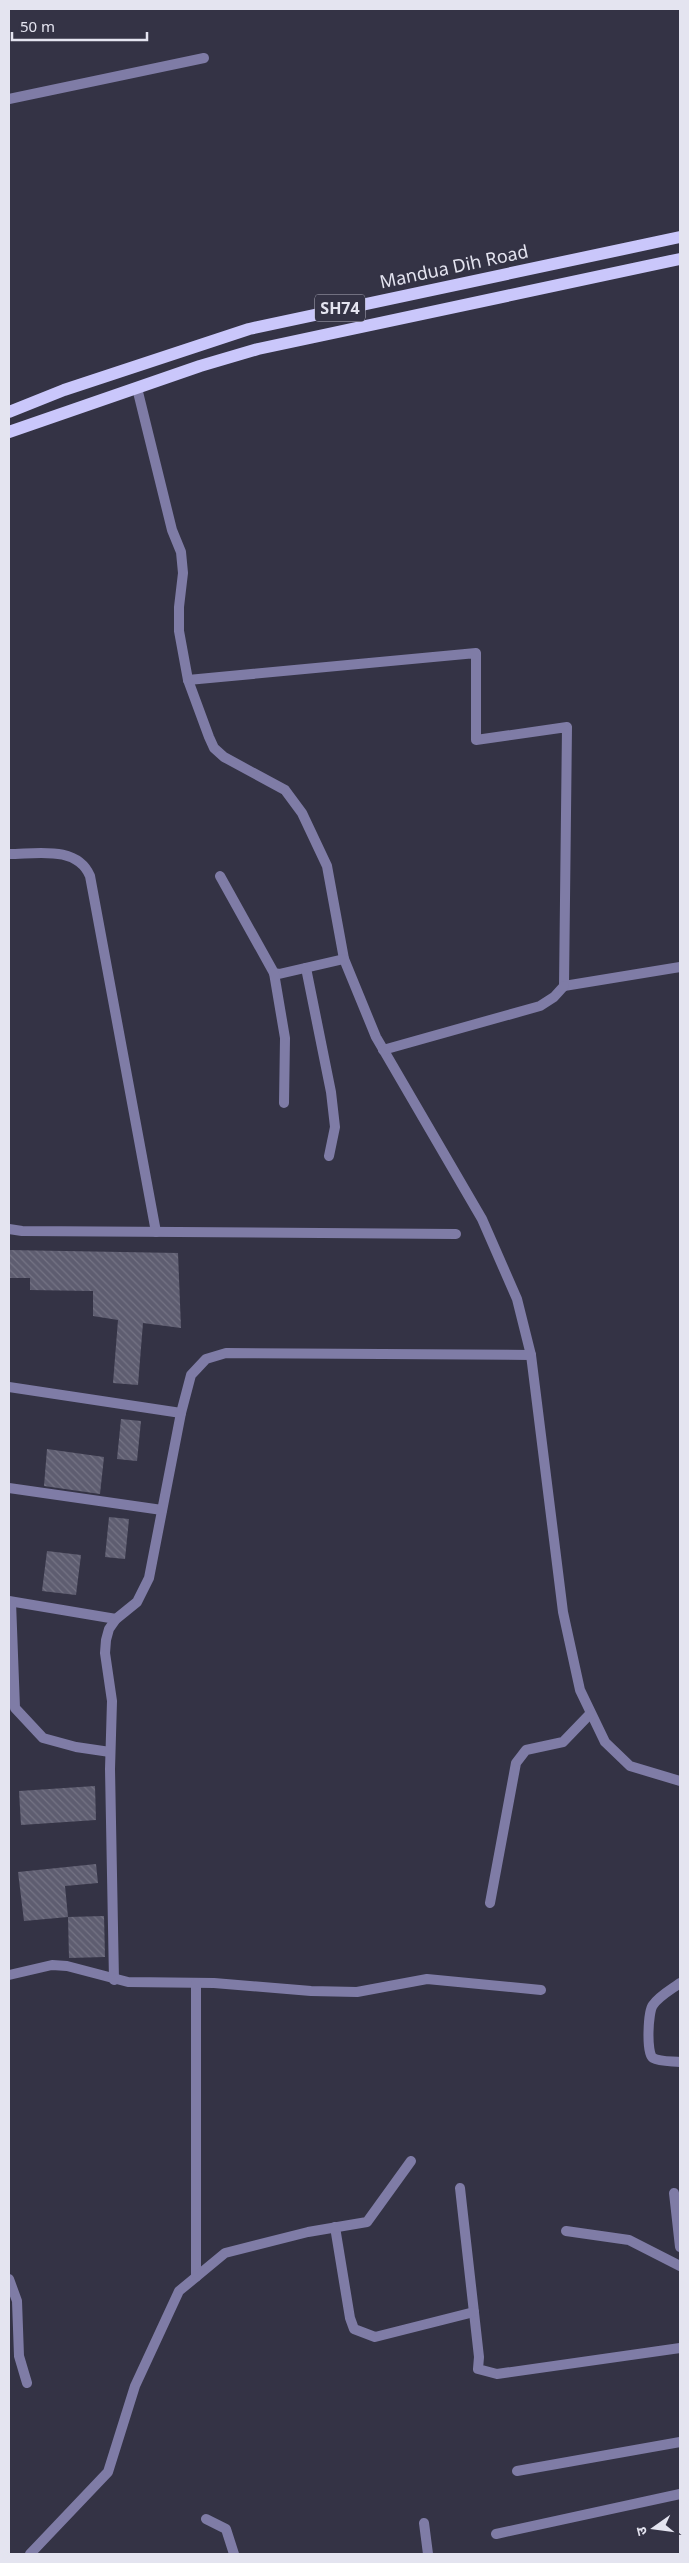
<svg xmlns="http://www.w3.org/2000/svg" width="689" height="2563" font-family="'Noto Sans','Noto Sans Devanagari',sans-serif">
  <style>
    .building { fill: url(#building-back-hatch) }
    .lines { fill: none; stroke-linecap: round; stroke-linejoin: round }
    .service { stroke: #7f7ca6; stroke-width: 10 }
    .minor { stroke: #7f7ca6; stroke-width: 10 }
    .primary { stroke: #cac7fb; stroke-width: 12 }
    .labels { text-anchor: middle; stroke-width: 4; stroke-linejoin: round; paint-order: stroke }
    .shield { fill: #343345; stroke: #afafbd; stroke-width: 1 }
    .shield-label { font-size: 16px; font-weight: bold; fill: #e4e4f0 }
    .street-label { font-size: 18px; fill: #e4e4f0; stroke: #343345 }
  </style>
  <defs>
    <pattern id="building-back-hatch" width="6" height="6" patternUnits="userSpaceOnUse" patternTransform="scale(1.25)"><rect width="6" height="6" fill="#5e5d70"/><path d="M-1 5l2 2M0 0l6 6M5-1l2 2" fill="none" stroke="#757485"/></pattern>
  </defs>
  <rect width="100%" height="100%" fill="#343345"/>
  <g class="building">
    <polygon points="9,1250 178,1253 181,1328 143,1323 138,1385 113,1383 118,1320 93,1316 93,1291 30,1290 30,1278 9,1278"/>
    <polygon points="121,1419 141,1421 137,1461 117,1459"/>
    <polygon points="47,1449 104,1457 100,1494 44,1486"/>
    <polygon points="109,1517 129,1519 125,1559 105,1557"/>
    <polygon points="47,1551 81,1555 76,1595 42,1591"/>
    <polygon points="95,1786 96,1820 21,1825 19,1791"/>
    <polygon points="96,1864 98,1883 65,1886 68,1917 24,1921 18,1872"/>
    <polygon points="104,1916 105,1957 69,1958 68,1917"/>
  </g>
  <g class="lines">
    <g class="service">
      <path d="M9,854C36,854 77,845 90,876L156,1232"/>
      <polyline points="9,1229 22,1231 456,1234"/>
    </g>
    <g class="minor">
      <polyline points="9,99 204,58"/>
      <polyline points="137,388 172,530 181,552 183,573 179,607 179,631 188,680 209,737 214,748 224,757 285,790 302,813 327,866 344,959 376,1037 482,1219 517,1299 531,1355 563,1612 580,1690 605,1742 630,1766 680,1781"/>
      <polyline points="188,680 476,653 476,740 567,727 564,986 680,967"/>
      <polyline points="220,876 274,973 279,974 344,959"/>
      <polyline points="306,968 331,1092 335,1127 329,1156"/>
      <polyline points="274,973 285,1038 284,1103"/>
      <polyline points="383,1050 540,1006 554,997 564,986"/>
      <polyline points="9,1387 181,1413"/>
      <polyline points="9,1488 162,1510"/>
      <polyline points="9,1601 116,1619"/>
      <polyline points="11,1602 15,1708 43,1738 76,1747 110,1752"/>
      <polyline points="490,1903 516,1763 526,1750 563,1742 590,1714"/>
      <polyline points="9,1975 52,1965 67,1966 128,1982 214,1983 311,1991 357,1992 427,1979 541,1990"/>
      <polyline points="114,1980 110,1769 112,1701 105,1653 106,1640 109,1629 116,1619 137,1602 149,1578 181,1413 191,1375 206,1359 226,1353 531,1355"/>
      <path d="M680,1983C672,1989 659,1996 653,2005C648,2011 646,2054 653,2058C660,2062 673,2061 680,2062"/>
      <polyline points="460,2188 479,2357 478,2369 497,2374 680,2348"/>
      <polyline points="674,2193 680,2247"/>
      <polyline points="335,2227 350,2318 354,2329 375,2337 474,2312"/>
      <polyline points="566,2231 629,2240 680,2266"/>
      <polyline points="196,2277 196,1983"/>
      <polyline points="9,2279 17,2301 19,2356 27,2383"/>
      <polyline points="517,2471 680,2442"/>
      <polyline points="206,2519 226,2529 234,2554"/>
      <polyline points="424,2523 428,2554"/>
      <polyline points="496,2534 680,2494"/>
      <polyline points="30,2554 108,2472 135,2386 179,2291 225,2253 308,2232 367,2222 411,2161"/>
    </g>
    <g class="primary">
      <polyline points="9,412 64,390 249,329 680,237"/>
      <polyline points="9,432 200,366 258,349 680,259"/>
    </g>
  </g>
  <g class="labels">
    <rect class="shield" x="315" y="294.5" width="50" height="27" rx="4"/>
    <g class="shield-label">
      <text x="340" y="314">SH74</text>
    </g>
    <g class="street-label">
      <text transform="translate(454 267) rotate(-12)" y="6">Mandua Dih Road</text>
    </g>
  </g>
  <rect width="689" height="2563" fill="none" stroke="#e4e4f0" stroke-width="20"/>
  <g transform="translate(654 2528) rotate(256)" stroke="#343345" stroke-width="4" paint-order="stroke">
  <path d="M0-4L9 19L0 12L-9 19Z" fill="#e4e4f0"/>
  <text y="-8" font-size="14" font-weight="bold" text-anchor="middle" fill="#e4e4f0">उ</text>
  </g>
  <path d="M12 32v8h135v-8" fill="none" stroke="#e4e4f0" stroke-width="2.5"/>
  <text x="20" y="32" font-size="15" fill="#e4e4f0" stroke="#343345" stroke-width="4" paint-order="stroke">50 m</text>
</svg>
